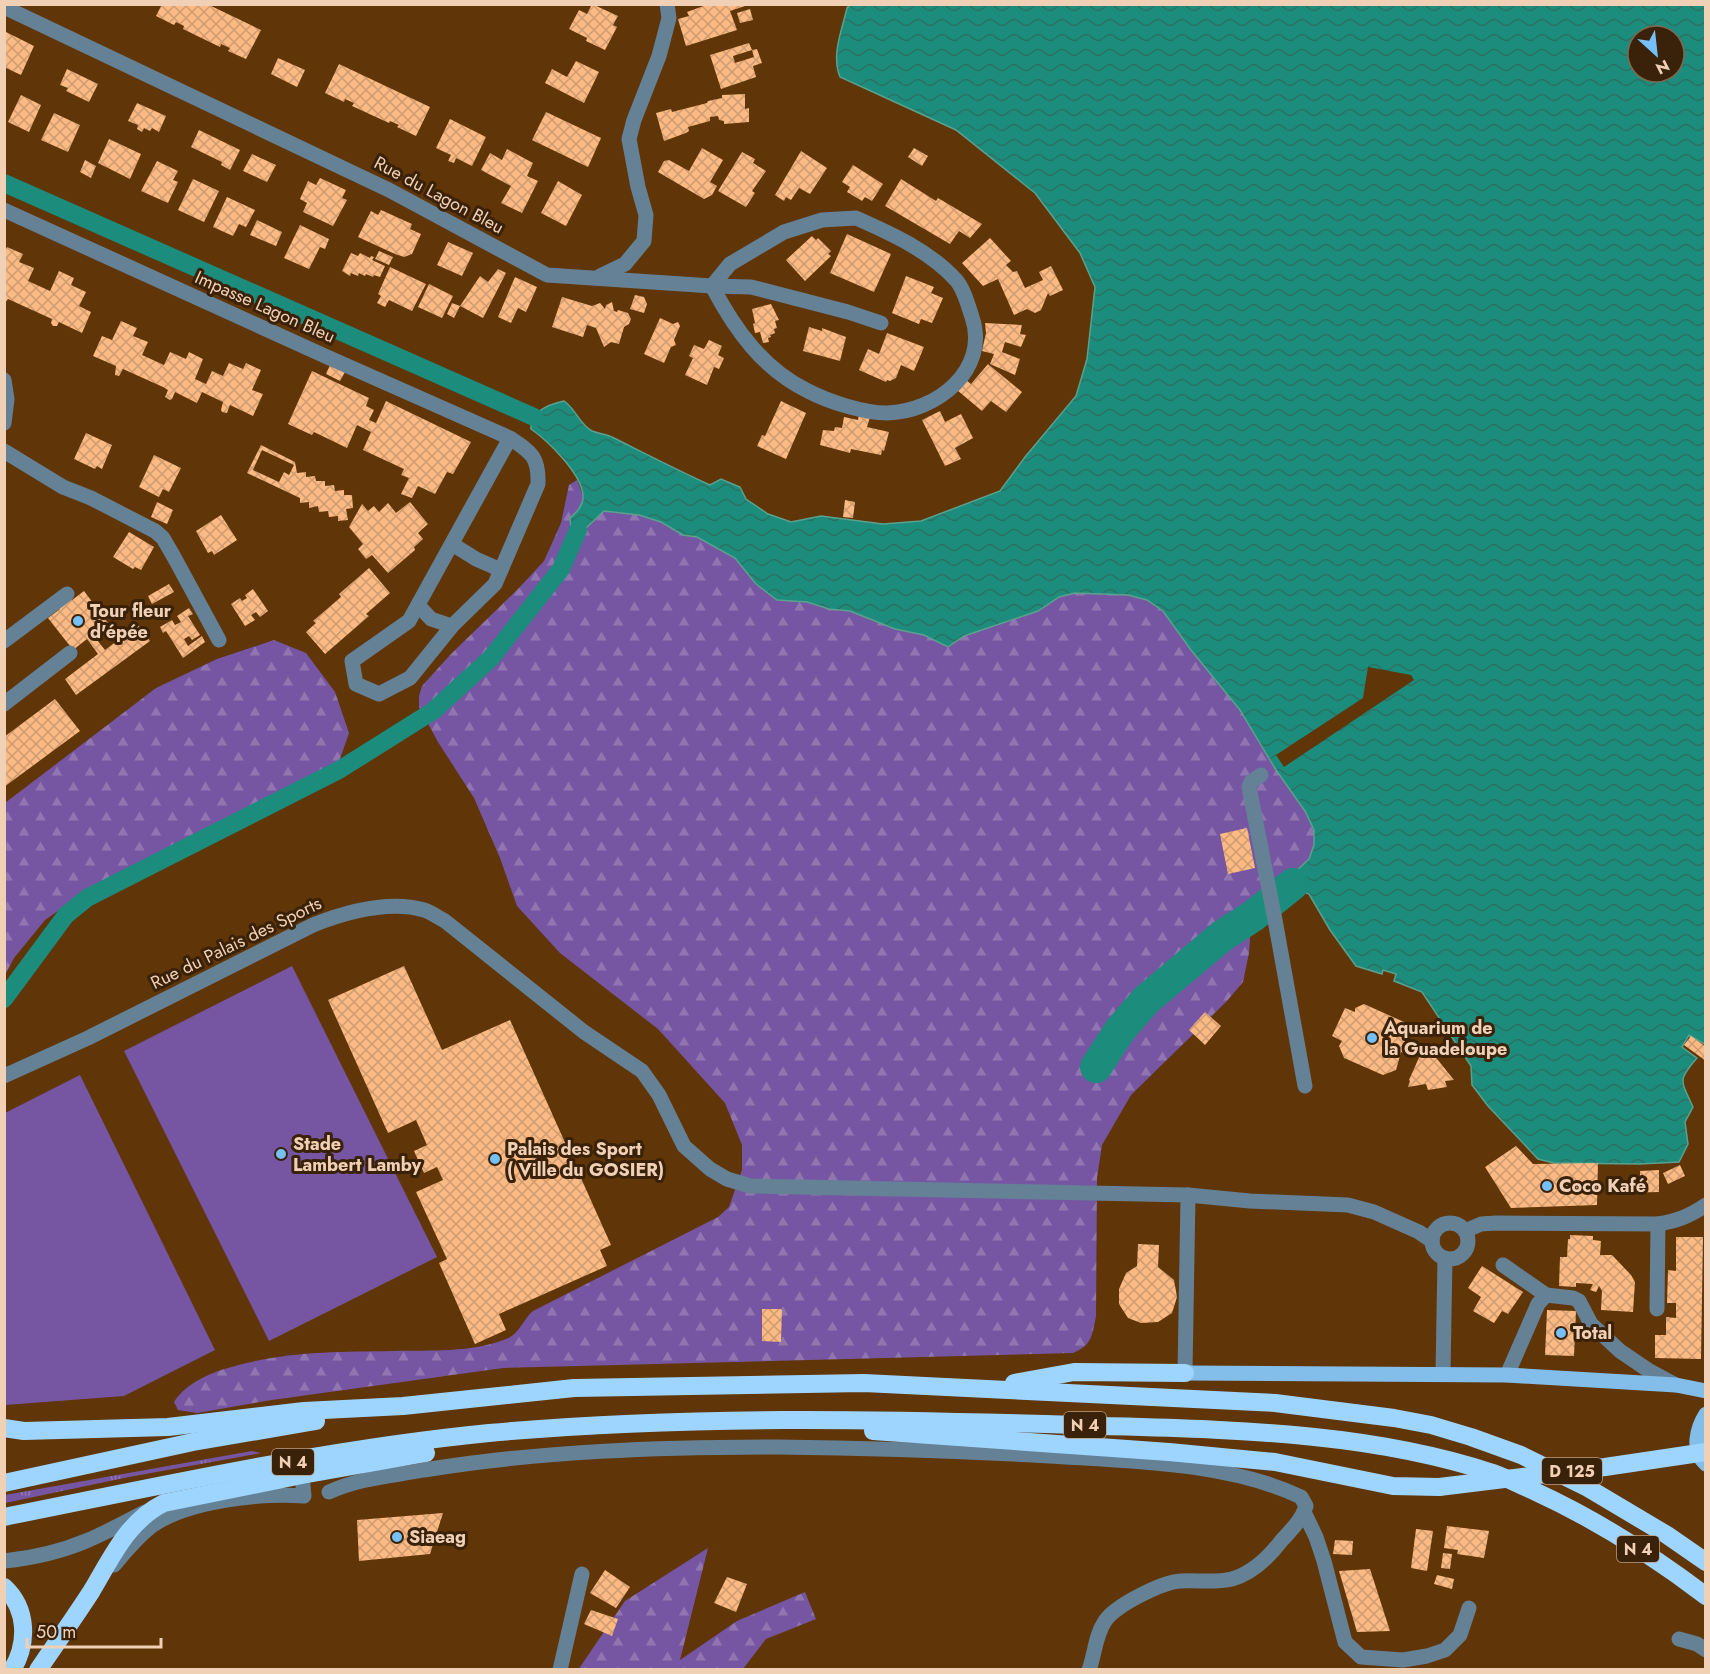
<svg xmlns="http://www.w3.org/2000/svg" width="1710" height="1674" font-family="Jost,sans-serif">
  <style>
    .grass { fill: url(#grass-tufts) }
    .forest { fill: url(#forest-firs) }
    .park { fill: #7656a3 }
    .water { fill: url(#water-waves); stroke: #5ca18e; stroke-width: 1.5; fill-rule: evenodd }
    .pier { fill: #603507 }
    .lines { fill: none; stroke-linecap: round; stroke-linejoin: round }
    .canal { stroke: #1c8c7d; stroke-width: 18 }
    .river { stroke: #1c8c7d; stroke-width: 32 }
    .building { fill: url(#building-cross-hatch); fill-rule: evenodd }
    .minor { stroke: #648196; stroke-width: 15 }
    .major { stroke: #83beea; stroke-width: 15 }
    .highway { stroke: #9dd5ff; stroke-width: 18 }
    .highway-bridge { stroke: #9dd5ff; stroke-width: 18 }
    .poi-dot { fill: #75c0f6; stroke: #3a210a; stroke-width: 2 }
    .labels { text-anchor: middle; stroke-width: 6; stroke-linejoin: round; paint-order: stroke }
    .shield { fill: #3a210a; stroke: #ba9c82; stroke-width: 1.5 }
    .shield-label { font-size: 16px; font-weight: bold; fill: #f1d1b6 }
    .street-label { font-size: 18px; fill: #f1d1b6; stroke: #3a210a }
    .poi-label { font-size: 18px; font-weight: bold; fill: #f1d1b6; stroke: #3a210a; text-anchor: start }
  </style>
  <defs>
    <pattern id="grass-tufts" width="24" height="20" patternUnits="userSpaceOnUse" patternTransform="scale(1.5)"><rect width="24" height="20" fill="#7656a3"/><path d="M3 7l-1-3M5 7V3M7 7l1-3M15 17l-1-3M17 17v-4M19 17l1-3" fill="none" stroke="#9175b1"/></pattern>
    <pattern id="forest-firs" width="22" height="20" patternUnits="userSpaceOnUse" patternTransform="scale(1.5)"><rect width="22" height="20" fill="#7656a3"/><path d="M5 1l3.5 6h-7zM16 11l3.5 6h-7z" fill="#9175b1"/></pattern>
    <pattern id="water-waves" width="16" height="10" patternUnits="userSpaceOnUse" patternTransform="scale(1.5)"><rect width="16" height="10" fill="#1c8c7d"/><path d="M0 5q4-4 8 0t8 0" fill="none" stroke="#2b7164"/></pattern>
    <pattern id="building-cross-hatch" width="8" height="8" patternUnits="userSpaceOnUse" patternTransform="scale(1.5)"><rect width="8" height="8" fill="#fbba83"/><path d="M0 0l8 8M0 8l8-8" fill="none" stroke="#ce9b70"/></pattern>
  </defs>
  <rect width="100%" height="100%" fill="#603507"/>
  <polygon class="grass" points="252,1451 261,1453 129,1477 5,1503 5,1495"/>
  <g class="forest">
    <path d="M577,480L583,496L580,509L585,529L604,511L639,515L661,522L683,535L697,537L735,558L756,584L777,600L807,602L829,609L850,611L895,629L924,635L948,647L963,636L1038,611L1059,597L1075,592L1128,595L1147,600L1163,611L1191,650L1240,710L1276,770L1305,811L1314,830V845L1309,859L1291,876L1257,900L1252,912L1249,953L1243,982L1227,1001L1131,1095L1102,1145L1097,1178L1096,1316C1092,1336 1092,1345 1073,1353L503,1368L272,1400L197,1413L178,1410L174,1402C187,1382 212,1372 235,1366C290,1351 337,1352 393,1351C431,1350 471,1353 506,1339C520,1334 523,1319 533,1311L718,1217L729,1207L742,1170V1145L725,1103L658,1029L560,953L517,906L500,858L474,798L438,742L419,707V696L422,686L451,654L519,588L544,561L561,523L569,485Z"/>
    <polygon points="274,640 306,653 335,692 349,733 339,762 320,778 72,901 45,920 14,958 5,975 5,803 156,688 217,659"/>
    <polygon points="708,1548 680,1660 737,1621 805,1592 816,1619 766,1639 743,1669 578,1670 625,1601"/>
  </g>
  <g class="park">
    <polygon points="292,966 437,1257 269,1341 124,1051"/>
    <polygon points="80,1075 215,1350 124,1396 5,1405 5,1113"/>
  </g>
  <path class="water" d="M850,5H1705L1706,1045L1689,1035L1682,1047L1697,1058C1677,1081 1681,1080 1693,1107L1685,1122L1688,1144L1679,1162L1640,1164L1554,1163L1538,1159L1488,1106L1472,1085L1471,1066L1422,992L1394,981L1396,974L1383,970L1382,974L1356,966L1330,930L1309,894L1302,891L1296,892L1291,876L1309,859L1314,845V830L1305,811L1276,770L1240,710L1191,650L1163,611L1147,600L1128,595L1075,593L1059,597L1038,611L964,636L948,647L924,635L895,629L850,611L829,609L807,602L777,600L756,584L735,558L697,537L683,535L661,522L639,515L604,511L585,529L571,527L570,518C577,512 584,505 583,495C581,473 548,441 531,429C530,411 550,404 564,401C576,409 579,424 592,431C599,434 607,434 614,438C646,454 677,470 710,485L721,479L740,487L746,499L768,514L791,522L821,516L883,524L921,521L1000,491L1025,457L1076,396L1087,359L1095,287L1080,253L1035,193L956,130L840,77C831,55 842,30 847,8ZM1638,36H1674V72H1638Z"/>
  <polygon class="pier" points="1368,667 1411,675 1414,680 1284,767 1276,755 1363,698"/>
  <g class="lines">
    <g class="canal">
      <polyline points="4,183 534,417"/>
      <polyline points="4,999 66,915 87,898 339,770 433,711 491,658 561,569 578,530"/>
    </g>
    <polyline class="river" points="1096,1067 1120,1030 1146,1000 1222,936 1253,916 1293,884"/>
  </g>
  <g class="building">
    <polygon points="162,4 207,4 261,30 246,59 228,51 230,48 221,44 220,47 183,29 184,26 176,22 174,25 156,16"/>
    <polygon points="592,4 618,16 613,25 617,27 605,50 586,41 587,38 569,29 579,10 587,14"/>
    <polygon points="709,4 748,5 730,11 737,30 686,46 678,19 689,16 687,12"/>
    <polygon points="750,9 753,20 740,23 737,13"/>
    <polygon points="4,31 34,46 21,75 4,67"/>
    <polygon points="749,43 752,50 733,56 735,63 754,57 752,50 757,49 762,63 753,66 756,77 721,89 710,55"/>
    <polygon points="278,58 305,70 297,87 271,74"/>
    <polygon points="576,61 599,72 584,103 545,83 552,69 567,77"/>
    <polygon points="339,64 430,107 416,136 397,127 399,125 390,121 389,123 352,106 354,103 345,99 344,102 325,93"/>
    <polygon points="67,69 98,84 89,102 66,91 68,88 60,85"/>
    <polygon points="745,94 745,109 749,108 749,122 724,124 724,121 719,120 718,116 710,117 710,121 688,127 689,131 686,133 664,141 656,113 671,109 672,112 707,103 708,101 722,98 722,95"/>
    <polygon points="21,95 41,105 29,132 8,122"/>
    <polygon points="137,103 166,116 159,132 152,128 150,131 144,128 142,132 137,129 138,125 128,121"/>
    <polygon points="546,112 601,138 588,167 532,140"/>
    <polygon points="54,113 80,125 68,152 41,140"/>
    <polygon points="450,119 486,137 472,166 456,158 454,163 448,161 451,155 436,148"/>
    <polygon points="199,130 240,150 230,170 221,165 222,162 191,147"/>
    <polygon points="109,139 141,154 130,179 98,163"/>
    <polygon points="702,148 723,160 710,182 717,186 712,195 704,199 658,172 664,161 669,160 689,171"/>
    <polygon points="914,148 928,156 922,166 908,157"/>
    <polygon points="507,149 533,163 527,176 538,181 522,213 501,203 511,186 481,170 490,153 502,160"/>
    <polygon points="801,151 827,168 810,194 799,188 791,200 786,197 784,201 775,195"/>
    <polygon points="742,152 755,159 753,163 766,171 752,191 755,193 746,207 718,191"/>
    <polygon points="252,154 276,165 267,182 243,171"/>
    <polygon points="85,160 96,166 91,178 80,172"/>
    <polygon points="157,161 178,171 173,180 178,182 168,203 141,191"/>
    <polygon points="853,165 883,184 872,201 865,197 862,201 847,192 850,187 842,182"/>
    <polygon points="320,178 346,190 342,198 347,200 333,226 303,212 307,203 300,199 308,181 316,185"/>
    <polygon points="193,179 219,191 204,222 178,210"/>
    <polygon points="901,179 936,201 938,198 982,224 970,238 959,231 950,244 885,206"/>
    <polygon points="558,181 582,195 566,226 541,213"/>
    <polygon points="227,197 255,210 246,227 239,224 233,236 213,227"/>
    <polygon points="381,210 412,224 410,229 421,234 412,254 404,257 395,254 358,237 371,211 378,215"/>
    <polygon points="257,220 282,232 276,246 250,235"/>
    <polygon points="300,225 329,239 325,249 320,247 309,269 284,258"/>
    <polygon points="847,234 891,254 874,292 830,273"/>
    <polygon points="812,236 816,240 818,238 831,251 828,254 831,256 805,281 786,260"/>
    <polygon points="990,238 1011,261 1006,265 1013,272 1017,271 1025,288 1043,280 1039,272 1051,266 1063,290 1050,296 1048,293 1041,310 1035,313 1027,309 1014,315 998,279 983,286 962,263"/>
    <polygon points="448,242 473,253 462,276 437,265"/>
    <polygon points="7,247 23,254 19,262 34,268 28,281 50,291 59,271 74,278 71,285 86,292 79,306 91,312 82,333 59,322 57,326 53,326 51,323 52,319 8,299 4,304 4,254"/>
    <polygon points="379,251 393,257 389,265 375,259"/>
    <polygon points="351,253 358,256 360,253 370,258 371,256 374,257 372,260 385,266 380,277 374,275 373,277 366,274 365,276 359,273 358,276 351,273 350,276 342,271"/>
    <polygon points="390,267 426,284 412,311 389,300 385,307 377,303 381,296 378,294"/>
    <polygon points="498,269 506,273 483,318 460,306 480,276 488,282"/>
    <polygon points="906,276 934,287 931,293 943,298 932,323 921,319 919,324 892,313"/>
    <polygon points="515,277 537,287 526,312 518,308 511,323 498,317"/>
    <polygon points="429,284 453,296 442,318 418,307"/>
    <polygon points="635,295 644,297 647,304 644,313 630,309"/>
    <polygon points="562,297 592,306 600,303 605,309 606,305 612,302 614,311 617,312 618,310 628,313 631,319 629,324 624,327 619,344 611,342 604,347 596,328 587,325 583,337 552,327"/>
    <polygon points="452,303 460,306 454,318 447,314"/>
    <polygon points="771,304 779,320 775,321 777,328 774,329 775,333 770,335 771,337 768,338 769,342 763,343 760,332 755,333 753,324 755,323 752,309"/>
    <polygon points="660,318 673,324 678,322 680,326 674,340 676,345 671,347 664,363 644,354"/>
    <polygon points="121,321 137,328 133,336 148,342 142,355 164,365 170,352 186,359 189,352 203,359 195,379 206,384 212,371 223,376 229,363 243,369 246,363 261,370 252,390 263,394 253,416 230,405 227,413 222,412 221,410 223,402 202,392 197,403 175,392 172,399 170,400 165,397 168,390 163,387 123,369 119,376 115,375 116,366 93,356 102,336 112,340"/>
    <polygon points="985,323 1022,325 1020,334 1026,335 1021,347 1005,342 1002,352 1020,359 1015,375 990,364 994,354 982,351 986,333"/>
    <polygon points="809,327 822,331 822,328 846,337 840,361 803,351"/>
    <polygon points="887,333 924,347 914,371 901,365 896,378 890,381 887,380 886,382 859,370 868,349 879,354"/>
    <polygon points="709,340 722,346 718,355 724,358 719,369 714,367 707,385 685,375 693,358 689,356 694,345 704,349"/>
    <polygon points="988,364 1022,392 1006,412 991,401 982,411 957,390 966,380 971,384"/>
    <polygon points="330,365 345,372 340,381 326,374"/>
    <polygon points="312,371 369,398 366,406 374,410 369,420 376,423 386,401 471,442 453,474 447,472 435,494 418,486 412,498 401,494 409,478 401,475 404,469 363,450 371,432 357,425 347,448 314,432 312,435 288,424"/>
    <polygon points="781,401 806,413 786,459 757,446 762,435 765,436"/>
    <polygon points="940,411 945,422 961,414 973,438 955,448 961,459 945,466 922,420"/>
    <polygon points="859,414 870,417 867,427 889,432 884,451 882,450 881,455 851,449 850,453 820,445 823,430 834,431 835,427 842,428 844,417 858,420"/>
    <polygon points="86,433 112,445 102,469 97,466 95,469 74,459"/>
    <path d="M261,445L295,462L297,473L306,472V477L315,476L316,481H325V486L334,485L335,491L344,490V495H352L353,508L346,509L348,520L338,521V516L329,517L328,511L319,512L318,506L309,508V502L300,503V498L247,473ZM262,450L294,465L289,475L284,472L279,482L253,470Z"/>
    <polygon points="154,455 181,468 169,492 163,489 159,497 139,487"/>
    <polygon points="845,500 855,502 853,518 843,517"/>
    <polygon points="157,502 173,510 167,524 151,517"/>
    <polygon points="410,502 428,524 418,533 423,539 414,547 415,550 388,573 372,555 366,559 358,549 363,544 349,527 362,504 368,511 374,506 379,512 388,503 396,513"/>
    <polygon points="221,515 237,540 214,555 212,551 208,553 196,531"/>
    <polygon points="129,532 154,547 141,570 135,567 133,569 113,557"/>
    <polygon points="369,568 390,593 366,614 369,616 325,654 306,632 316,623 313,621 341,597 339,594"/>
    <polygon points="169,584 174,592 152,604 148,596"/>
    <polygon points="253,589 268,611 260,617 256,612 251,615 255,620 245,626 231,604 240,598 242,601 247,598 245,595"/>
    <polygon points="84,591 108,623 93,635 105,650 138,625 150,641 76,695 65,679 98,654 87,639 73,650 48,618 60,609 56,604 68,594 72,600"/>
    <polygon points="189,608 193,614 188,616 200,635 192,640 189,636 184,639 188,646 202,636 205,642 183,658 166,631 163,633 160,627 172,620 175,625 181,622 177,616"/>
    <polygon points="55,699 80,731 4,787 4,737"/>
    <polygon points="1247,828 1255,868 1228,874 1220,834"/>
    <polygon points="404,966 442,1050 510,1020 611,1245 600,1250 607,1266 499,1314 506,1330 475,1344 439,1263 447,1259 416,1192 443,1180 437,1167 424,1173 414,1151 427,1145 416,1120 388,1133 328,1000"/>
    <polygon points="1364,1004 1404,1022 1410,1030 1404,1044 1413,1049 1410,1056 1401,1052 1396,1070 1383,1075 1344,1058 1339,1046 1342,1041 1332,1036 1345,1008 1355,1012 1355,1008"/>
    <polygon points="1205,1012 1221,1026 1205,1045 1189,1030"/>
    <polygon points="1691,1036 1706,1047 1706,1061 1684,1045"/>
    <polygon points="1425,1044 1454,1080 1445,1081 1447,1087 1428,1090 1426,1084 1408,1087 1410,1081 1409,1080"/>
    <polygon points="1516,1146 1533,1164 1598,1163 1597,1205 1511,1208 1485,1167"/>
    <polygon points="1680,1165 1685,1176 1668,1184 1663,1173"/>
    <polygon points="1659,1170 1659,1192 1624,1193 1624,1182 1640,1182 1640,1171"/>
    <polygon points="1570,1235 1593,1236 1593,1240 1601,1241 1600,1255 1612,1255 1631,1275 1635,1282 1633,1312 1601,1310 1602,1291 1599,1286 1596,1292 1590,1290 1593,1284 1576,1283 1576,1287 1559,1286 1560,1257 1567,1257 1568,1239 1570,1239"/>
    <polygon points="1676,1237 1703,1237 1701,1359 1655,1358 1655,1335 1666,1335 1666,1317 1676,1318 1676,1303 1667,1303 1668,1270 1676,1271"/>
    <polygon points="1138,1244 1159,1245 1158,1267 1174,1280 1177,1297 1172,1313 1158,1322 1141,1323 1128,1318 1119,1304 1119,1289 1126,1273 1137,1266"/>
    <polygon points="1482,1266 1523,1292 1508,1314 1502,1311 1494,1323 1473,1311 1481,1297 1468,1288"/>
    <polygon points="762,1309 782,1309 781,1342 762,1341"/>
    <polygon points="1547,1310 1576,1311 1574,1356 1545,1355"/>
    <polygon points="443,1513 430,1554 359,1561 357,1520"/>
    <polygon points="1447,1526 1489,1531 1484,1558 1457,1554 1458,1550 1444,1548"/>
    <polygon points="1416,1529 1433,1531 1427,1571 1411,1568"/>
    <polygon points="1335,1540 1353,1541 1352,1555 1333,1554"/>
    <polygon points="1443,1553 1452,1554 1450,1569 1441,1568"/>
    <polygon points="1370,1569 1390,1631 1357,1632 1339,1571"/>
    <polygon points="605,1570 630,1587 616,1608 590,1593"/>
    <polygon points="1437,1575 1454,1579 1452,1589 1434,1584"/>
    <polygon points="727,1577 747,1584 736,1612 714,1603"/>
    <polygon points="591,1610 618,1619 612,1636 584,1624"/>
  </g>
  <g class="lines">
    <g class="minor">
      <polyline points="4,7 389,190 547,275 712,286 751,287 848,312 881,323"/>
      <path d="M4,210L325,356L510,438C531,452 539,457 538,484L495,584L452,626L410,678L379,694L356,684L352,661L409,621L510,438"/>
      <path d="M856,218C890,233 930,251 956,280C964,289 968,305 972,317C990,370 936,412 887,413C864,413 829,402 808,391C763,369 735,330 712,286L730,264L784,232L822,220Z"/>
      <polyline points="600,276 625,264 644,241 646,215 638,187 629,139 634,120 659,56 669,18 667,4"/>
      <polyline points="4,380 7,399 4,423"/>
      <polyline points="4,451 63,487 91,498 155,531 163,538 174,557 219,640"/>
      <polyline points="452,544 476,559 501,570"/>
      <polyline points="418,605 431,619 452,626"/>
      <polyline points="4,641 67,594"/>
      <polyline points="4,704 70,653"/>
      <polyline points="1261,775 1251,782 1249,787 1275,920 1305,1086"/>
      <path d="M4,1076L88,1038L313,925C346,912 388,900 424,910C431,912 439,918 445,921L584,1032L642,1071L659,1095L684,1146L710,1169L727,1179L750,1186L1188,1195L1250,1201L1348,1205L1374,1212L1419,1232L1432,1241"/>
      <circle cx="1450" cy="1241" r="18"/>
      <path d="M1465,1231L1481,1224L1496,1223L1658,1224C1677,1221 1690,1216 1706,1205"/>
      <polyline points="1503,1265 1546,1295 1573,1298 1579,1301 1591,1324 1620,1351 1648,1370 1676,1385"/>
      <polyline points="1657,1309 1658,1224"/>
      <polyline points="1185,1373 1188,1195"/>
      <polyline points="1443,1373 1445,1258"/>
      <polyline points="1507,1375 1538,1304 1546,1295"/>
      <path d="M329,1492C359,1478 392,1476 424,1470C541,1451 660,1447 778,1447C869,1448 959,1451 1049,1456C1130,1461 1228,1462 1301,1497L1306,1506C1302,1520 1291,1530 1282,1540C1269,1557 1253,1573 1232,1579C1216,1583 1198,1580 1181,1581C1162,1582 1116,1605 1105,1621C1095,1636 1095,1654 1089,1670"/>
      <polyline points="1304,1512 1316,1537 1324,1561 1345,1642 1361,1657 1403,1660 1427,1656 1445,1650 1460,1635 1469,1608"/>
      <path d="M4,1561C33,1558 60,1552 86,1541C106,1533 125,1522 145,1512"/>
      <path d="M114,1565C126,1551 138,1536 153,1525C190,1500 261,1493 304,1496L302,1475"/>
      <polyline points="1679,1639 1697,1644 1706,1650"/>
      <polyline points="560,1670 582,1574"/>
    </g>
    <g class="major">
      <polyline points="1185,1373 1507,1375 1676,1385 1706,1391"/>
      <path d="M1706,1414C1697,1428 1691,1451 1706,1464"/>
    </g>
    <g class="highway">
      <polyline points="1014,1383 1074,1372 1185,1373"/>
      <polyline points="4,1428 24,1431 168,1427 304,1411 403,1406 574,1388 864,1383 1275,1403 1394,1418 1431,1425 1471,1437 1521,1455 1588,1488 1667,1535 1706,1562"/>
      <polyline points="873,1431 1169,1452 1275,1462 1393,1486 1439,1487"/>
      <polyline points="4,1483 193,1442 316,1421"/>
      <path d="M4,1517C165,1485 326,1449 489,1433C685,1415 880,1419 1076,1425C1216,1430 1360,1429 1493,1473C1507,1478 1520,1485 1534,1491C1595,1519 1652,1555 1706,1596"/>
      <path d="M4,1587C28,1609 28,1644 12,1670"/>
      <path d="M38,1670C56,1644 74,1618 91,1592C111,1559 127,1521 164,1503L302,1475L426,1453"/>
    </g>
    <polyline class="highway-bridge" points="1439,1487 1605,1467 1706,1452"/>
  </g>
  <g class="poi-dot">
    <circle cx="78" cy="621" r="6"/>
    <circle cx="1372" cy="1038" r="6"/>
    <circle cx="281" cy="1154" r="6"/>
    <circle cx="495" cy="1159" r="6"/>
    <circle cx="1547" cy="1186" r="6"/>
    <circle cx="1561" cy="1333" r="6"/>
    <circle cx="397" cy="1537" r="6"/>
  </g>
  <g class="labels">
    <g class="shield">
      <rect x="1064" y="1412" width="42" height="26" rx="4.5"/>
      <rect x="272" y="1449" width="42" height="26" rx="4.5"/>
      <rect x="1542" y="1458" width="60" height="26" rx="4.5"/>
      <rect x="1617" y="1536" width="42" height="26" rx="4.5"/>
    </g>
    <g class="shield-label">
      <text x="1085" y="1431">N 4</text>
      <text x="293" y="1468">N 4</text>
      <text x="1572" y="1477">D 125</text>
      <text x="1638" y="1555">N 4</text>
    </g>
    <g class="street-label">
      <text transform="translate(439 195) rotate(28)" y="6">Rue du Lagon Bleu</text>
      <text transform="translate(265 307) rotate(24)" y="6">Impasse Lagon Bleu</text>
      <text transform="translate(236 943) rotate(-26)" y="6">Rue du Palais des Sports</text>
    </g>
    <g class="poi-label">
      <text x="90" y="617">Tour fleur<tspan x="90" dy="21">d'épée</tspan></text>
      <text x="1384" y="1034">Aquarium de<tspan x="1384" dy="21">la Guadeloupe</tspan></text>
      <text x="293" y="1150">Stade<tspan x="293" dy="21">Lambert Lamby</tspan></text>
      <text x="507" y="1155">Palais des Sport<tspan x="507" dy="21">( Ville du GOSIER)</tspan></text>
      <text x="1559" y="1192">Coco Kafé</text>
      <text x="1573" y="1339">Total</text>
      <text x="409" y="1543">Siaeag</text>
    </g>
  </g>
  <rect width="1710" height="1674" fill="none" stroke="#f1d1b6" stroke-width="12"/>
  <g transform="translate(1656 54) rotate(153)"><circle r="28" fill="#3a210a" stroke="#83674f" stroke-width="1.5"/>
  <path d="M0-4.5L10 22L0 15L-10 22Z" fill="#75c0f6"/>
  <text y="-9" font-size="16" font-weight="bold" text-anchor="middle" fill="#f1d1b6">N</text>
  </g>
  <path d="M27 1638v9h134v-9" fill="none" stroke="#f1d1b6" stroke-width="3"/>
  <text x="36" y="1638" font-size="18" fill="#f1d1b6" stroke="#3a210a" stroke-width="4.5" paint-order="stroke">50 m</text>
</svg>
